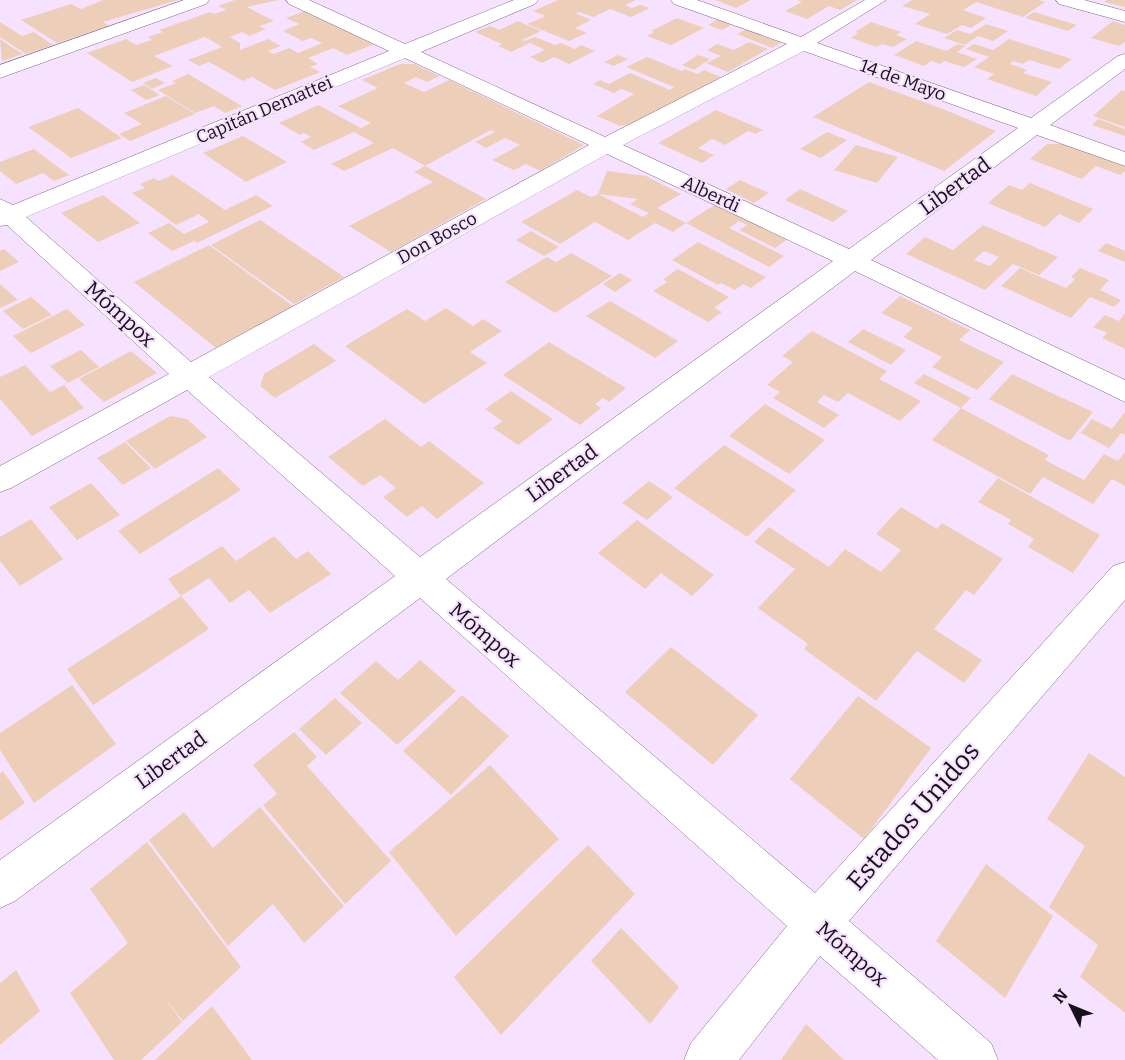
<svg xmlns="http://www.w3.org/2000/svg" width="1125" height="1060" font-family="Bitter,serif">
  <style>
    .building { fill: #edcfb9; fill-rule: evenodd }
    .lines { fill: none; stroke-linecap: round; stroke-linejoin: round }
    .minor-casing { stroke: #796881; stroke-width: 1 }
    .minor { fill: #fff; fill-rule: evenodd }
    .labels { text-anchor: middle; stroke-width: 4.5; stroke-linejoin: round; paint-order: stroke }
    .far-street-label { font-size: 18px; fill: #17101a; stroke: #f6e2ff }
    .street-label { font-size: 21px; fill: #17101a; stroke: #f6e2ff }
    .near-street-label { font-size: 26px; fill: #17101a; stroke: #f6e2ff }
  </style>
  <rect width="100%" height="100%" fill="#f6e2ff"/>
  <g class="building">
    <polygon points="103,0 178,0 103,22 109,26 57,43 21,20 71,4 81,9"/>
    <polygon points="235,0 279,0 247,7 274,21 259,26 266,29 249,36 242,32 230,37 240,43 240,50 268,39 281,46 268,51 274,54 289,48 298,53 322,43 311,38 303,41 283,31 299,24 286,18 305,11 375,44 347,55 333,48 308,58 318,64 310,67 320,72 275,90 252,77 243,81 209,62 199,66 188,60 222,47 205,37 154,56 173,66 132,82 87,53 126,39 136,45 152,40 148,37 163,32 159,30 210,12 214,14 226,10 218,6"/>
    <polygon points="558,0 636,0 625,5 632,8 640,5 650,8 631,17 610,9 593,17 579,12 575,13 591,20 575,28 587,33 569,41 527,24 546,16 533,11"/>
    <polygon points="715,0 751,0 736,8"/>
    <polygon points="797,0 857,0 840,10 829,6 807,19 785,11 802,2"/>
    <polygon points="912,0 1039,0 1045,2 1023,17 976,2 963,10 986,18 971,28 962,25 947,34 915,24 930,14 902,6"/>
    <polygon points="1107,0 1125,0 1125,7 1104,2"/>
    <polygon points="1034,12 1077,25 1068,31 1025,18"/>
    <polygon points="677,18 704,28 671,45 647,36 655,32 651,31"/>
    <polygon points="718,19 731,25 722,30 708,25"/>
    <polygon points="518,21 541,31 522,40 525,41 535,37 555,45 561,43 575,49 581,45 595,51 569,64 554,57 542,63 530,57 545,50 530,43 511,52 498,46 502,44 475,32 490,26 499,30"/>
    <polygon points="1113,21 1125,25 1125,42 1119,46 1091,38"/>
    <polygon points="0,22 22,36 34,32 53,45 26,54 0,37"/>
    <polygon points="871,22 901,32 896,35 907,39 893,47 882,44 877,47 851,38 858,33 855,32"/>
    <polygon points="986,24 1008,31 993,41 978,36 965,45 944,38 957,30 970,34"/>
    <polygon points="749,28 784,41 772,48 737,34"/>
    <polygon points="0,39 13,48 23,54 2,61"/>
    <polygon points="1009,39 1072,59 1059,69 1029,60 1023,64 1013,61 1010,64 1027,70 1023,73 1052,82 1036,96 987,79 994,74 974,67 989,57 966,49 974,44 993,50"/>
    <polygon points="916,41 946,51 958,44 965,46 957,52 977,59 964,67 944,61 940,64 931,61 924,66 894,55"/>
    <polygon points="749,42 768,49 728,72 706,63 721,56 707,50 717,44 734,50"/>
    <polygon points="618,55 628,59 614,66 604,62"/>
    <polygon points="698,55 710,59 694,70 682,65"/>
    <polygon points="647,57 682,71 685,69 698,74 704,70 721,77 629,125 620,126 597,116 634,94 621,89 614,93 593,84 600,80 609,84 630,73 670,90 674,87 626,67"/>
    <polygon points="400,64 414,64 440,76 427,82 416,77 404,83 424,92 449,80 584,145 540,171 526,164 514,170 492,160 520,145 505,138 486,148 475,142 495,132 491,130 425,166 393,148 344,171 331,164 374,143 354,132 314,150 301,142 311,137 304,133 300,135 279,123 318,105 361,128 371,123 338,106 378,88 362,80"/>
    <polygon points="188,74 242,106 225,113 214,106 195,113 158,90 176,83 172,81"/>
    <polygon points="156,78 165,83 152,89 143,83"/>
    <polygon points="869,82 943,109 996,131 944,171 813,117"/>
    <polygon points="144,85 160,95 146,100 131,90"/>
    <polygon points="1122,90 1125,91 1125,127 1093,116"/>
    <polygon points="166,96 195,114 130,141 119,134 142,124 124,113"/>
    <polygon points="78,108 122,138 71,158 28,127"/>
    <polygon points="716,110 763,130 755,134 748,131 725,145 712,139 698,148 714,155 702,163 658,143"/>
    <polygon points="1098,119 1125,129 1125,136 1092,125"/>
    <polygon points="827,132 847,140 821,158 800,149"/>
    <polygon points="243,136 287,162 246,182 203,153"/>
    <polygon points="1047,144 1064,144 1125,166 1125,171 1120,175 1096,166 1082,179 1030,159"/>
    <polygon points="856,145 898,157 877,183 834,170"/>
    <polygon points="34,149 58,167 69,175 54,181 43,173 16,184 0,171 0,162"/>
    <polygon points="425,166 486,199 391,252 349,226 433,182 414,172"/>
    <path d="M607,171L646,176L681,194L657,208L686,223L673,232L655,223L628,240L595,222L560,244L521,222L577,190L591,197L598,194ZM598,194L638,199L630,204L649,213L643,217Z"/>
    <polygon points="173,175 225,210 256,195 273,206 197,243 194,241 172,251 148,233 169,223 184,234 209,222 199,214 176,225 132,193 145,188 140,184 154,178 158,181"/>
    <polygon points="740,180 769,193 754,203 726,189"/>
    <polygon points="1030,183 1093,209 1079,223 1059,214 1045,227 988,203 1009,185 1022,190"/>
    <polygon points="800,189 848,211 833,222 785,200"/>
    <polygon points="103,195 140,223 98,242 61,213"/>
    <polygon points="716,204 795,234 775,248 739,230 747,225 739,221 729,228 784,256 769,267 686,223"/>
    <polygon points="260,220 315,257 344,277 294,304 211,245"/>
    <path d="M983,225L1058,257L1039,275L1013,264L985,290L906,254L925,237L953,250ZM984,251L999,257L990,266L974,260Z"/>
    <polygon points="531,231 559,247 544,256 516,240"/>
    <polygon points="698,242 766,277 751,288 743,284 735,290 721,283 718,285 672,260"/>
    <polygon points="1106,243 1125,251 1125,262 1098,251"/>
    <polygon points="209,245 293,306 216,348 134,282"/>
    <polygon points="4,249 19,262 0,271 0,251"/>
    <polygon points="571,253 612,276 555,313 505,282 547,257 556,262"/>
    <polygon points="1020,268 1066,288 1075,279 1071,277 1080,268 1109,280 1100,290 1121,300 1114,307 1090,297 1071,318 1001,286"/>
    <polygon points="678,269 729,297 714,308 722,312 708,322 653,291 667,282 663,279"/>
    <polygon points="620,273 632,280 615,292 603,284"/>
    <polygon points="0,284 18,300 0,308"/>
    <polygon points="900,296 970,330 959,340 1004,362 977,390 932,367 942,357 903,337 913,328 881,313"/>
    <polygon points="31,297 52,315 23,329 3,311"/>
    <polygon points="610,301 678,341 655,358 586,316"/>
    <polygon points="446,308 473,326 483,319 502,331 470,352 487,363 424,404 345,346 407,309 425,321"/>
    <polygon points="67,309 85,325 31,353 13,336"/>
    <polygon points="1125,313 1125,349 1102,338 1107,333 1093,327 1105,315 1119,321"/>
    <polygon points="863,329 906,350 891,365 848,342"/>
    <polygon points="812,331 887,371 879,379 921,401 900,421 848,393 838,402 824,395 817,402 839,415 824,428 773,398 780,392 767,385 793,362 782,356"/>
    <polygon points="549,342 626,388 609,402 603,398 595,404 601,408 580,425 503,375"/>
    <polygon points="314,344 336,361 275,398 260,386 264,374"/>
    <polygon points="81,350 99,367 68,383 50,366"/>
    <polygon points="131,351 157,373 104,402 79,379"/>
    <polygon points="25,365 50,392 64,385 84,408 32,436 0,399 0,377"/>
    <polygon points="924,374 971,398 961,408 914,383"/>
    <polygon points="1012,374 1056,395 1093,412 1070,441 989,399"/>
    <polygon points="511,391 553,419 518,445 493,428 502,421 485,409"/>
    <polygon points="765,404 825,440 789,474 729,436"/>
    <polygon points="961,408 1049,455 1045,460 1084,480 1104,454 1118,461 1125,452 1125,486 1112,479 1093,504 1043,477 1030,494 932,440"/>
    <polygon points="1125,412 1125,435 1121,433 1109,448 1081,433 1092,419 1112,429"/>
    <polygon points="170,416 187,419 207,437 155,469 126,441"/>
    <polygon points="385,419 421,447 429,441 484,483 437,519 422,506 407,517 383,497 396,488 380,475 363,486 328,457"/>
    <polygon points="125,442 151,468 123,485 97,458"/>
    <polygon points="724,445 796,490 747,537 674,488"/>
    <polygon points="218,468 241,490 140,554 118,531"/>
    <polygon points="998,478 1100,535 1073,573 1028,547 1034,539 1008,524 1011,520 978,502"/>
    <polygon points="649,481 673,497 647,520 622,503"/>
    <polygon points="91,483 120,515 77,540 49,507"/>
    <polygon points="901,507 937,529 942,523 1003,559 974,595 966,590 934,629 982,660 964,683 917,651 876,701 804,649 808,644 758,608 795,569 754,542 769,527 829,567 845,549 881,572 901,550 876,534"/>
    <polygon points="31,519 63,559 20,586 0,561 0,537"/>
    <polygon points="637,520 683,553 714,575 692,596 661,573 645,589 598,553"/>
    <polygon points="274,536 296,559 308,551 331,574 270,613 249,590 230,603 209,578 181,596 168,579 222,546 236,561"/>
    <polygon points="181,596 209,629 93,705 67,669"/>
    <polygon points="671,647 758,715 713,765 625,692"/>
    <polygon points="420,660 456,691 397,745 340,693 376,661 398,680"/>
    <polygon points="72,685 116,744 34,803 0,750 0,733"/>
    <polygon points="462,695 509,736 451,795 403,751"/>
    <polygon points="858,696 931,748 864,839 790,779"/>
    <polygon points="335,698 362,723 326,755 299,729"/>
    <polygon points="294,732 317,757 307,766 391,861 345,904 263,805 277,794 253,765"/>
    <polygon points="1089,753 1125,777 1125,1013 1080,977 1098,945 1049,907 1085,846 1047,819"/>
    <polygon points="490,765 559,839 456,936 389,852"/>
    <polygon points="3,771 25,803 0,821 0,774"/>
    <polygon points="260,807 344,906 304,943 273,904 228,946 149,840 184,812 213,848"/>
    <polygon points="147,842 241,967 183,1021 165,998 182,1022 141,1060 114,1060 70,993 128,943 90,889"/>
    <polygon points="588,845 635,894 501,1035 454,977"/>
    <polygon points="986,864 1053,916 1005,998 936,941"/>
    <polygon points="621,928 679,987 650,1024 591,961"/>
    <polygon points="16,970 40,1011 0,1045 0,983"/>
    <polygon points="212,1006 252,1060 155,1060"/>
    <polygon points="806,1024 844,1060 781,1060"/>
  </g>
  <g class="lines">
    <g class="minor-casing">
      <g id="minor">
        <polygon points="184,0 209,0 206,4 0,78 0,65"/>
        <path d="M286,0H309L405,44L514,0H538L535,4L421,52L605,137L787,44L674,4L671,0H697L801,37L865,0H886L817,43L1031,118L1118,56L1125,54V69L1050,125L1125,152V166L1037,135L871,260L1125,380V402L855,271L446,579L815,893L1113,566L1125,562V600L849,921L991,1043L998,1060H938L820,956L739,1060H684L691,1043L787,926L420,598L15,901L0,908V860L395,576L187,390L11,488L0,492V466L169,374L7,225L0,226V199L13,205L389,51L289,4ZM804,51L1018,128L849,249L623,145ZM405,58L589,145L191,362L26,217ZM607,154L833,261L420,557L209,377Z"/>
        <polygon points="1056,0 1084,0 1125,11 1125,22 1059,4"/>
      </g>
    </g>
    <use href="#minor" class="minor"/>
  </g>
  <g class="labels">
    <g class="far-street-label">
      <text transform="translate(903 80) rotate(20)" y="6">14 de Mayo</text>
      <text transform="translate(264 110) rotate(-23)" y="6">Capitán Demattei</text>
      <text transform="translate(711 194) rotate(25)" y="6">Alberdi</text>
      <text transform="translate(437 238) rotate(-29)" y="6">Don Bosco</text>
    </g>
    <g class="street-label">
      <text transform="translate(955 186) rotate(-36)" y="7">Libertad</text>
      <text transform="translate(120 314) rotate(42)" y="7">Mómpox</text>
      <text transform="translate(562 473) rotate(-36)" y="7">Libertad</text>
      <text transform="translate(485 635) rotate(41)" y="7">Mómpox</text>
      <text transform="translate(171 760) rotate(-36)" y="7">Libertad</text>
      <text transform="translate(852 954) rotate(41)" y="7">Mómpox</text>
    </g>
    <g class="near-street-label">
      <text transform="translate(913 816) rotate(-49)" y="9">Estados Unidos</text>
    </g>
  </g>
  <g transform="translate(1071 1006) rotate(313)" stroke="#f6e2ff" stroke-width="4.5" paint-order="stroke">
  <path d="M0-4.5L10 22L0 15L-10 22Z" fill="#17101a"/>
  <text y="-9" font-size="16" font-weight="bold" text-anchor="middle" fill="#17101a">N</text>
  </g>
</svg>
